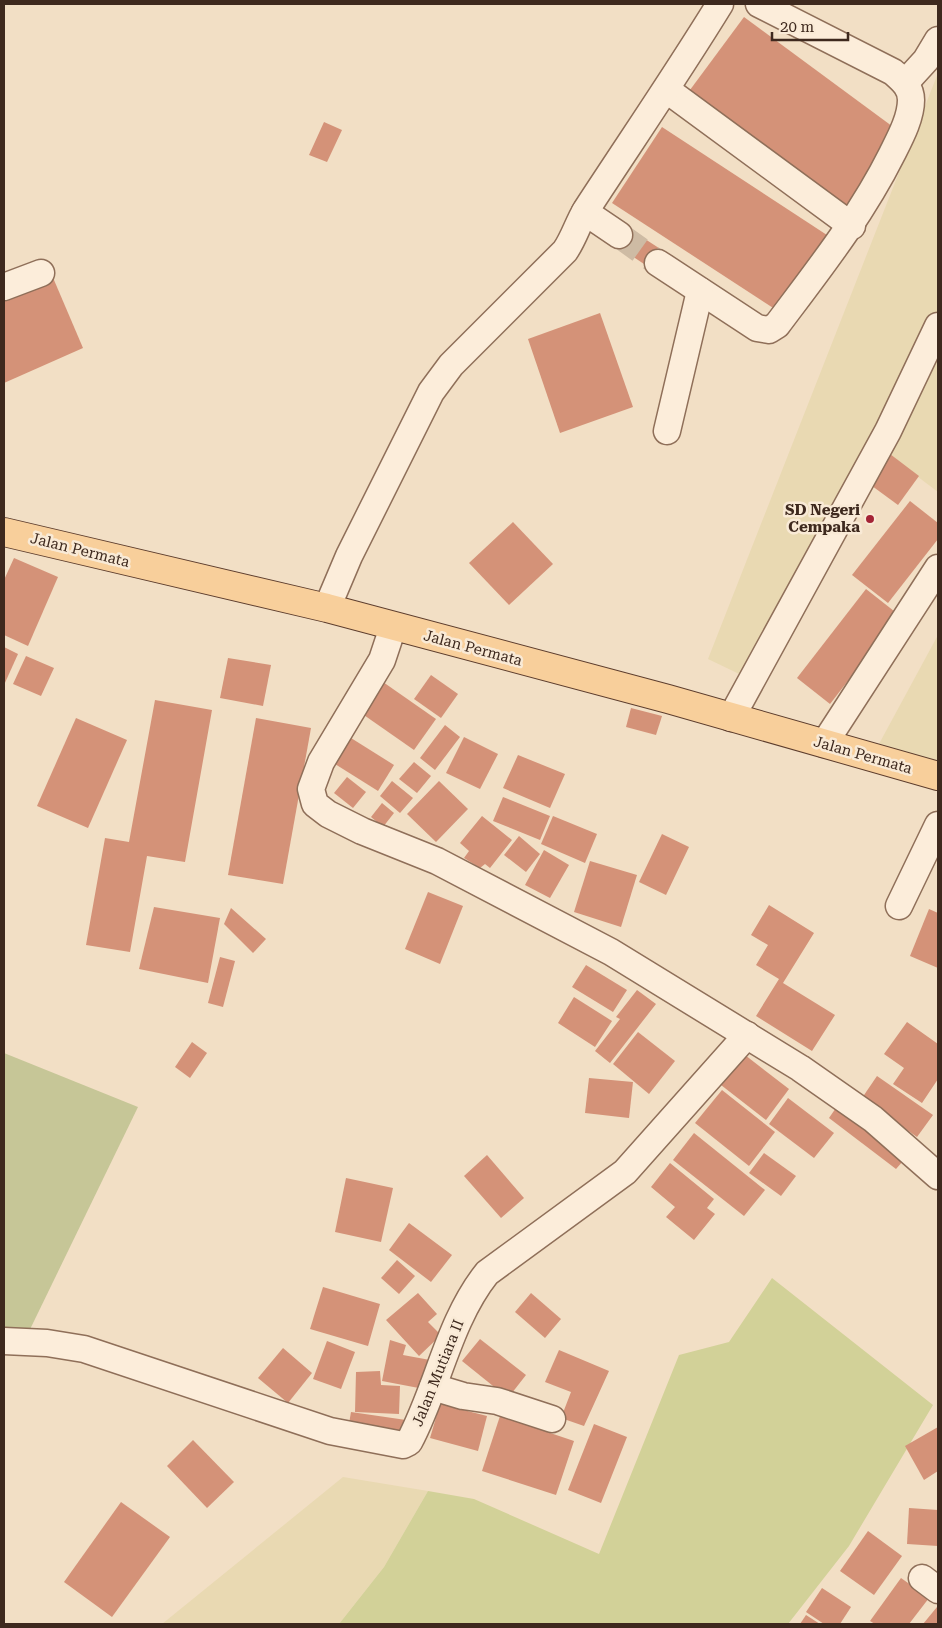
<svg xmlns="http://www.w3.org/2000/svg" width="942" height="1628" font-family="'Roboto Serif',serif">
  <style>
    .farmland { fill: #e9d9b2 }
    .green { fill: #d2d198 }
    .cemetery { fill: #c6c697 }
    .building { fill: #d49278 }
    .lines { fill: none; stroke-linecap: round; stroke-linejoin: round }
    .minor-tunnel { stroke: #cebba4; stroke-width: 26; stroke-dasharray: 26 13; stroke-linecap: butt }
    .minor-casing { stroke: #8f6f59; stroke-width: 29 }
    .major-casing { stroke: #5d3d2d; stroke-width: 30 }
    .minor { stroke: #fcedda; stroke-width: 26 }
    .major { stroke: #f8cf9b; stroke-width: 28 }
    .poi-dot { fill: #a42335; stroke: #f9ead6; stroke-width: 2 }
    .labels { text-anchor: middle; stroke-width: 5; stroke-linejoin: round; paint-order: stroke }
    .poi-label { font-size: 15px; font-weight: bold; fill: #3e291e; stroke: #f9ead6; text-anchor: end }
    .street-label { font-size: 15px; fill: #3e291e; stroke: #f9ead6 }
  </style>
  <rect width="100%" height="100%" fill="#f2dfc5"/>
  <g class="farmland">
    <polygon points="938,73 938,492 885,452 760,684 708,659"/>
    <polygon points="938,635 938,772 873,755"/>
    <polygon points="343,1477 428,1491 384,1567 339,1624 162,1624"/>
  </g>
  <polygon class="green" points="772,1278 933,1405 849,1546 788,1624 339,1624 384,1567 428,1491 474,1499 599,1554 679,1355 729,1342"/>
  <polygon class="cemetery" points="4,1053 138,1107 19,1352 4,1352"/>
  <g class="building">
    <polygon points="744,17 900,132 844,208 687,94"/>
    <polygon points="324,122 342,130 327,162 309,155"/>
    <polygon points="662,127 830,237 781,313 612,203"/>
    <polygon points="625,226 665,252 653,270 614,244"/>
    <polygon points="51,273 83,348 4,383 4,294"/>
    <polygon points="600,313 633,407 560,433 528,339"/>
    <polygon points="890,454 919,476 898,505 868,483"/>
    <polygon points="910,501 938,523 938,539 888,603 852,575"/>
    <polygon points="513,522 553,564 509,605 469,563"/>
    <polygon points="14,558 58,577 28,646 4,635 4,580"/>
    <polygon points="866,589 899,615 830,704 797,678"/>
    <polygon points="4,647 18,654 4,685"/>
    <polygon points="26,656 54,668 41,696 13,684"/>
    <polygon points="228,658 271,665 263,706 220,698"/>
    <polygon points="431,675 458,694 441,718 414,699"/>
    <polygon points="383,682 436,719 414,750 361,713"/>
    <polygon points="155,700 212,710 185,862 147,856 130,952 86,945 105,838 129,842"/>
    <polygon points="631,708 662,716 656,735 626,727"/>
    <polygon points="76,718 127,740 88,828 37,806"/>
    <polygon points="256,718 311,728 283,884 228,875"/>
    <polygon points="445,725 460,737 435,770 420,758"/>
    <polygon points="464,737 498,754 480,789 446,773"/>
    <polygon points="351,738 394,765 378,791 335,764"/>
    <polygon points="518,755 565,774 550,808 503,788"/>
    <polygon points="414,762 431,776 417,793 399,779"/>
    <polygon points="347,777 366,792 353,808 334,793"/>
    <polygon points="392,781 413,798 400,813 380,796"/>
    <polygon points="439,781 468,809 436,842 407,814"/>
    <polygon points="503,797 550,816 540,840 493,821"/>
    <polygon points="382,803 394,813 383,827 371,817"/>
    <polygon points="482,816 512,840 490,868 485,864 480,868 464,858 469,851 460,843"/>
    <polygon points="553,816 597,834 585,863 541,844"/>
    <polygon points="662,834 689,847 666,895 639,882"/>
    <polygon points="519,836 540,854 526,872 504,855"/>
    <polygon points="544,850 569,865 550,898 525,885"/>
    <polygon points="590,861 637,875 621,927 574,912"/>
    <polygon points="428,892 463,906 440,964 405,949"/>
    <polygon points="769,905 814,933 783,983 835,1015 812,1051 756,1016 779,979 756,965 768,945 751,935"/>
    <polygon points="154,907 220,918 208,983 139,969"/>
    <polygon points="231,908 266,939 253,953 224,924"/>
    <polygon points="929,909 938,913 938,968 910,956"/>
    <polygon points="220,957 235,961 223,1007 208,1003"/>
    <polygon points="586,965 627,990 613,1012 572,987"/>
    <polygon points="637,990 656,1004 610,1063 595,1051 620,1019 616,1017"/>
    <polygon points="574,997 612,1021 595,1047 558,1023"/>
    <polygon points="907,1022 938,1044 938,1079 922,1103 893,1084 904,1068 884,1054"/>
    <polygon points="638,1032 675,1061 649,1094 613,1064"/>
    <polygon points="192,1042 207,1053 190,1078 175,1067"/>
    <polygon points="745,1055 789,1089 766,1120 721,1085"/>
    <polygon points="877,1076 933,1115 917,1137 862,1098"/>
    <polygon points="589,1078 633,1082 629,1118 585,1113"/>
    <polygon points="722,1090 775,1132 749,1166 695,1123"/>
    <polygon points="788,1098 834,1133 814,1158 769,1124"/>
    <polygon points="840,1102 910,1153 896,1169 829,1118"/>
    <polygon points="694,1133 765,1190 744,1216 673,1160"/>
    <polygon points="764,1153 796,1176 781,1196 749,1173"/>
    <polygon points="487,1155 524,1198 501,1218 464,1176"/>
    <polygon points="670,1163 714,1199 707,1208 715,1214 694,1240 666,1217 675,1207 651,1187"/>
    <polygon points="346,1178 393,1188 381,1242 335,1232"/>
    <polygon points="409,1223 452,1255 431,1282 389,1250"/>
    <polygon points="397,1260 415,1276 399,1294 381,1278"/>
    <polygon points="323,1287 380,1304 368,1346 310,1329"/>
    <polygon points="418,1293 437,1314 428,1322 441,1335 419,1356 386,1320"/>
    <polygon points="531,1293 561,1319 545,1338 515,1312"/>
    <polygon points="480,1339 526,1375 508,1398 462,1361"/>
    <polygon points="390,1340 406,1345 403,1355 430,1360 424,1389 382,1381"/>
    <polygon points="327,1341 355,1352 341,1389 313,1379"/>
    <polygon points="283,1348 312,1373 288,1403 258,1378"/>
    <polygon points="559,1350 609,1371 584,1426 561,1418 571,1392 545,1382"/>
    <polygon points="380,1371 381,1385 400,1386 399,1414 355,1412 356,1372"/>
    <polygon points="440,1404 487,1416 478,1451 430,1438"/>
    <polygon points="351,1412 406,1420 402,1444 347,1435"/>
    <polygon points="500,1416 574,1441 556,1495 482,1471"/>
    <polygon points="594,1424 627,1437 601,1503 568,1490"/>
    <polygon points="938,1427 938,1471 924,1480 905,1446"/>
    <polygon points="193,1440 234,1482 207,1508 167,1466"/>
    <polygon points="121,1502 170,1537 112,1617 64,1582"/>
    <polygon points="909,1508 938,1510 938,1546 907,1544"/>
    <polygon points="868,1531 902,1556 874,1595 840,1571"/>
    <polygon points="901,1578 929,1598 909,1624 875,1624 870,1621"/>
    <polygon points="822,1588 851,1607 840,1624 824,1624 806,1612"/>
    <polygon points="937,1607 938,1624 923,1624"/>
    <polygon points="806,1615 820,1624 800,1624"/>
  </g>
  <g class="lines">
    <polyline class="minor-tunnel" points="619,235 658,263"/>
    <g class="minor-casing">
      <g id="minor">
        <polyline points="905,83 926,60 938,40"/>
        <polyline points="667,90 852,226"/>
        <polyline points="585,212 619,235"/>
        <path d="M658,263L757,328L769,330L777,325C819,269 861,216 892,154C900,138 911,118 911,100C911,87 902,80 893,72L759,4"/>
        <polyline points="4,287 41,273"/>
        <polyline points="667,431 700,291"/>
        <path d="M327,608L349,556L431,392L451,365L565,251C574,238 578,223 586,210C631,141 677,74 720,4"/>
        <polyline points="393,627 382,660 321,762 311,789 315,804 328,814 362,831 437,861 611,952 800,1068 873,1119 938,1176"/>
        <polyline points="731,718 888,431 938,326"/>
        <polyline points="824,744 938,568"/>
        <polyline points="899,906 938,825"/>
        <path d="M4,1341L47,1343L84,1349L330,1431L403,1445L409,1442C438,1388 448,1322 487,1273L625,1172L747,1035"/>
        <polyline points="433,1387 463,1396 497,1401 552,1419"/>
        <polyline points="922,1578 938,1590"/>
      </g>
    </g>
    <g class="major-casing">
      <polyline id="major" points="4,532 327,608 668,699 938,776"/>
    </g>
    <use href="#minor" class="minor"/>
    <use href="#major" class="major"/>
  </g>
  <circle class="poi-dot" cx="870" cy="519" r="5"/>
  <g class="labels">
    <g class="poi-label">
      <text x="860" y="515">SD Negeri<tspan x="860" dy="17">Cempaka</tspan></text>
    </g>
    <g class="street-label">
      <text transform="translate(80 550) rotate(14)" y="5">Jalan Permata</text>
      <text transform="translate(473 648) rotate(15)" y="5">Jalan Permata</text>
      <text transform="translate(863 755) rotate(16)" y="5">Jalan Permata</text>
      <text transform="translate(438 1373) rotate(-68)" y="5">Jalan Mutiara II</text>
    </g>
  </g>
  <rect width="942" height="1628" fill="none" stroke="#3e291e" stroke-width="10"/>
  <path d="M772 32v8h76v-8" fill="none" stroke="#3e291e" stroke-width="2.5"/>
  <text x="780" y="32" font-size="15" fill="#3e291e" stroke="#f9ead6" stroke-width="4" paint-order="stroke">20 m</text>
</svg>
